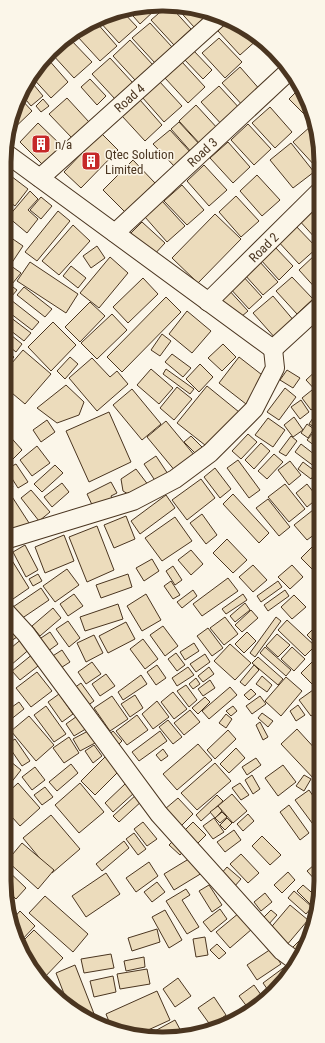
<svg xmlns="http://www.w3.org/2000/svg" width="325" height="1043" font-family="'Roboto Condensed',sans-serif">
  <style>
    .building { fill: #ecdcbc; stroke: #4a3520 }
    .lines { fill: none; stroke-linecap: round; stroke-linejoin: round }
    .minor-casing { stroke: #4a3520; stroke-width: 20 }
    .minor { stroke: #fbf6e9; stroke-width: 18 }
    .labels { text-anchor: middle; stroke-width: 3; stroke-linejoin: round; paint-order: stroke }
    .street-label { font-size: 13px; fill: #4a3520; stroke: #fbf6e9 }
    .poi-label { font-size: 13px; fill: #4a3520; stroke: #fbf6e9; text-anchor: start }
    .rim { fill: none; stroke: #4a3520; stroke-width: 5 }
  </style>
  <rect width="100%" height="100%" fill="#fbf6e9"/>
  <g class="building">
    <polygon points="132,7 154,7 156,9 140,24 127,9"/>
    <polygon points="166,7 171,7 191,29 174,45 151,20"/>
    <polygon points="176,7 194,7 209,13 194,27"/>
    <polygon points="122,11 137,27 119,43 99,21"/>
    <polygon points="229,20 242,25 258,39 240,55 218,31"/>
    <polygon points="96,22 117,46 100,61 77,36 91,24"/>
    <polygon points="150,23 172,47 155,63 132,38"/>
    <polygon points="69,38 92,62 74,78 52,54"/>
    <polygon points="219,38 242,62 225,78 202,53"/>
    <polygon points="130,40 153,65 135,80 113,56"/>
    <polygon points="193,50 212,70 203,79 184,59"/>
    <polygon points="47,58 68,82 51,98 30,75"/>
    <polygon points="110,58 133,83 115,99 92,74"/>
    <polygon points="182,62 205,87 188,103 165,78"/>
    <polygon points="240,67 262,92 245,108 222,83"/>
    <polygon points="29,79 43,96 31,106 22,95"/>
    <polygon points="90,79 106,96 97,105 81,87"/>
    <polygon points="159,81 182,106 164,122 142,97"/>
    <polygon points="219,86 242,111 224,127 201,102"/>
    <polygon points="301,87 305,93 312,118 310,120 289,99"/>
    <polygon points="67,98 89,122 72,138 49,114"/>
    <polygon points="21,99 32,111 7,135 7,131"/>
    <polygon points="43,99 49,106 41,112 36,106"/>
    <polygon points="140,100 162,125 145,141 122,116"/>
    <polygon points="196,105 219,130 201,145 179,121"/>
    <polygon points="270,107 292,132 275,148 252,123"/>
    <polygon points="179,122 201,146 193,154 171,129"/>
    <polygon points="38,123 62,146 43,165 20,142"/>
    <polygon points="248,124 271,149 254,165 231,140"/>
    <polygon points="311,126 317,133 320,142 320,164 316,167 293,142"/>
    <polygon points="170,130 192,154 176,168 153,144"/>
    <polygon points="101,133 118,150 81,188 64,172"/>
    <polygon points="228,142 250,167 233,183 210,158"/>
    <polygon points="291,143 314,172 293,188 270,160"/>
    <polygon points="133,160 155,183 125,212 103,190"/>
    <polygon points="204,165 227,190 209,206 187,181"/>
    <polygon points="7,173 28,189 15,206 7,200"/>
    <polygon points="257,175 280,200 262,216 240,191"/>
    <polygon points="182,185 204,210 187,225 164,201"/>
    <polygon points="30,191 38,199 28,210 38,219 27,233 8,217"/>
    <polygon points="236,196 259,221 241,237 219,212"/>
    <polygon points="41,197 52,206 41,219 30,210"/>
    <polygon points="162,201 185,226 167,242 145,217"/>
    <polygon points="314,203 319,209 319,238 317,240 297,218"/>
    <polygon points="58,211 70,221 37,261 25,252"/>
    <polygon points="215,214 241,239 198,283 172,258"/>
    <polygon points="142,222 165,243 150,259 127,237"/>
    <polygon points="293,223 317,248 299,264 276,239"/>
    <polygon points="73,225 90,241 59,275 42,261"/>
    <polygon points="7,235 23,246 11,264 7,261"/>
    <polygon points="97,246 105,258 91,268 83,256"/>
    <polygon points="275,247 293,266 279,280 261,260"/>
    <polygon points="316,254 319,257 319,292 299,270"/>
    <polygon points="110,257 128,273 99,308 80,293"/>
    <polygon points="259,261 278,282 263,295 244,274"/>
    <polygon points="30,262 78,294 66,313 17,281"/>
    <polygon points="7,263 21,273 12,284 6,280"/>
    <polygon points="71,266 86,278 78,288 63,276"/>
    <polygon points="241,274 262,297 249,309 228,286"/>
    <polygon points="292,277 313,299 297,314 276,291"/>
    <polygon points="143,278 158,294 128,323 113,307"/>
    <polygon points="6,282 17,290 6,303"/>
    <polygon points="24,287 52,309 45,317 17,295"/>
    <polygon points="227,288 248,311 235,322 214,300"/>
    <polygon points="273,296 295,322 276,339 253,313"/>
    <polygon points="166,297 181,312 122,372 107,357"/>
    <polygon points="11,300 39,322 32,330 6,310 6,305"/>
    <polygon points="90,302 105,316 80,342 65,327"/>
    <polygon points="187,311 211,331 192,353 169,334"/>
    <polygon points="6,314 31,333 24,341 6,327"/>
    <polygon points="112,314 127,330 97,359 81,343"/>
    <polygon points="53,322 76,345 51,371 28,347"/>
    <polygon points="6,331 22,344 16,352 6,344"/>
    <polygon points="162,334 171,341 160,356 151,350"/>
    <polygon points="223,344 236,357 222,371 208,358"/>
    <polygon points="23,350 51,374 25,404 6,388 6,370"/>
    <polygon points="6,351 14,357 7,365 6,365"/>
    <polygon points="172,354 191,368 183,377 165,362"/>
    <polygon points="70,357 78,364 65,379 57,371"/>
    <polygon points="239,357 266,378 246,404 219,383"/>
    <polygon points="92,358 110,377 117,371 128,384 97,411 69,378"/>
    <polygon points="200,364 213,377 199,392 186,379"/>
    <polygon points="319,368 319,394 306,380"/>
    <polygon points="151,369 173,388 159,404 137,385"/>
    <polygon points="166,369 194,389 190,394 163,374"/>
    <polygon points="287,370 300,378 293,388 280,380"/>
    <polygon points="66,385 84,402 79,415 57,423 37,408"/>
    <polygon points="207,386 239,412 210,449 177,423"/>
    <polygon points="177,387 192,399 174,420 160,408"/>
    <polygon points="285,388 296,397 279,420 267,412"/>
    <polygon points="132,389 161,424 142,440 113,405"/>
    <polygon points="312,390 319,400 319,404 311,410 302,398"/>
    <polygon points="301,400 309,412 300,419 291,407"/>
    <polygon points="109,412 131,462 89,482 66,431"/>
    <polygon points="315,415 319,417 319,424 316,428 309,424"/>
    <polygon points="294,417 303,430 293,437 284,425"/>
    <polygon points="268,418 285,430 273,447 255,435"/>
    <polygon points="47,420 55,432 41,442 33,430"/>
    <polygon points="166,421 195,456 176,472 147,437"/>
    <polygon points="307,424 314,429 308,438 301,433"/>
    <polygon points="6,432 22,450 6,466"/>
    <polygon points="313,433 319,437 319,449 307,440"/>
    <polygon points="248,434 257,442 241,459 232,451"/>
    <polygon points="191,436 203,448 196,454 184,442"/>
    <polygon points="291,436 297,441 286,456 279,452"/>
    <polygon points="261,443 270,451 254,469 245,460"/>
    <polygon points="301,444 319,458 319,470 295,452"/>
    <polygon points="37,446 50,463 32,476 20,460"/>
    <polygon points="274,454 283,462 267,479 258,471"/>
    <polygon points="156,456 170,477 158,485 144,464"/>
    <polygon points="238,460 260,490 249,498 227,468"/>
    <polygon points="290,461 301,475 289,485 278,470"/>
    <polygon points="303,462 316,472 311,479 298,469"/>
    <polygon points="16,464 28,482 18,488 6,469"/>
    <polygon points="55,465 63,473 42,492 34,484"/>
    <polygon points="215,468 231,489 220,498 204,477"/>
    <polygon points="136,469 149,486 133,497 123,491 121,479"/>
    <polygon points="6,475 13,487 6,491"/>
    <polygon points="201,479 215,498 187,520 172,500"/>
    <polygon points="319,480 319,493 312,486"/>
    <polygon points="111,482 117,493 111,496 113,500 94,509 87,494"/>
    <polygon points="62,483 69,492 52,507 44,497"/>
    <polygon points="285,484 305,509 289,522 268,497"/>
    <polygon points="307,484 318,498 307,507 296,493"/>
    <polygon points="31,490 50,512 39,521 21,498"/>
    <polygon points="9,492 31,526 17,535 5,518 6,494"/>
    <polygon points="233,494 269,533 259,543 223,504"/>
    <polygon points="166,495 175,508 140,534 131,521"/>
    <polygon points="268,499 290,527 279,536 256,508"/>
    <polygon points="313,510 319,517 319,531 307,540 294,525"/>
    <polygon points="202,514 217,535 206,544 190,523"/>
    <polygon points="126,516 135,539 114,548 104,525"/>
    <polygon points="175,517 192,541 162,561 145,538"/>
    <polygon points="97,526 114,570 87,582 69,537"/>
    <polygon points="64,535 74,561 45,573 35,547"/>
    <polygon points="227,539 247,560 233,573 213,553"/>
    <polygon points="319,540 319,576 301,558"/>
    <polygon points="25,545 38,570 26,577 13,552"/>
    <polygon points="191,550 203,564 191,575 178,560"/>
    <polygon points="8,554 29,588 13,599 5,587 5,556"/>
    <polygon points="152,559 159,571 144,581 136,568"/>
    <polygon points="253,565 267,580 253,592 239,577"/>
    <polygon points="292,565 303,577 290,589 278,577"/>
    <polygon points="173,566 182,580 175,585 166,571"/>
    <polygon points="67,569 79,585 55,602 43,586"/>
    <polygon points="38,574 42,581 33,586 29,579"/>
    <polygon points="128,574 132,587 101,598 96,585"/>
    <polygon points="228,578 238,591 202,616 193,604"/>
    <polygon points="171,581 180,595 173,599 164,586"/>
    <polygon points="278,581 282,587 261,602 257,596"/>
    <polygon points="41,588 49,600 18,621 10,609"/>
    <polygon points="193,590 197,596 182,608 177,602"/>
    <polygon points="285,590 289,596 268,611 264,605"/>
    <polygon points="74,594 83,606 68,616 60,604"/>
    <polygon points="146,594 161,620 142,631 127,606"/>
    <polygon points="243,594 247,600 226,614 222,609"/>
    <polygon points="294,595 306,607 292,619 281,607"/>
    <polygon points="245,603 250,610 235,622 230,616"/>
    <polygon points="118,604 123,619 85,631 80,617"/>
    <polygon points="53,608 61,618 40,636 32,626"/>
    <polygon points="251,610 258,618 242,632 235,625"/>
    <polygon points="225,617 238,634 224,645 210,628"/>
    <polygon points="276,617 281,621 255,657 250,653"/>
    <polygon points="287,620 315,646 305,656 278,630"/>
    <polygon points="5,621 17,637 5,645"/>
    <polygon points="68,621 80,638 69,647 56,629"/>
    <polygon points="126,622 135,639 108,653 99,636"/>
    <polygon points="319,623 318,646 307,635"/>
    <polygon points="163,626 178,646 165,656 150,635"/>
    <polygon points="208,628 223,648 212,656 197,636"/>
    <polygon points="50,632 58,644 44,654 35,642"/>
    <polygon points="247,632 256,641 244,653 235,644"/>
    <polygon points="277,634 290,645 278,657 266,646"/>
    <polygon points="94,635 103,653 86,662 77,643"/>
    <polygon points="24,637 32,647 11,665 5,658 5,653"/>
    <polygon points="143,639 158,659 145,669 130,649"/>
    <polygon points="194,643 199,651 185,660 180,652"/>
    <polygon points="230,644 251,663 235,680 214,661"/>
    <polygon points="265,647 291,670 286,676 260,653"/>
    <polygon points="292,647 305,659 294,671 281,659"/>
    <polygon points="62,650 70,662 56,671 48,659"/>
    <polygon points="34,653 42,663 20,680 12,671"/>
    <polygon points="176,653 185,665 177,671 168,659"/>
    <polygon points="205,654 210,662 196,672 190,664"/>
    <polygon points="318,656 318,690 301,673"/>
    <polygon points="258,657 283,679 278,685 252,663"/>
    <polygon points="92,662 101,674 86,684 78,672"/>
    <polygon points="157,665 166,678 156,685 147,672"/>
    <polygon points="254,665 259,670 245,686 240,682"/>
    <polygon points="188,667 194,675 177,686 172,678"/>
    <polygon points="209,667 214,674 203,682 198,676"/>
    <polygon points="37,672 52,691 31,707 16,688"/>
    <polygon points="106,674 115,686 100,696 92,684"/>
    <polygon points="141,675 147,684 123,700 118,692"/>
    <polygon points="262,676 272,685 267,692 256,684"/>
    <polygon points="286,677 302,691 281,716 265,701"/>
    <polygon points="196,678 200,684 193,689 189,684"/>
    <polygon points="210,680 215,688 203,696 198,689"/>
    <polygon points="81,683 94,701 83,709 70,691"/>
    <polygon points="186,685 197,700 189,707 177,691"/>
    <polygon points="230,687 237,695 209,719 202,711"/>
    <polygon points="251,689 256,694 249,700 244,695"/>
    <polygon points="313,690 318,697 318,711 311,716 299,700"/>
    <polygon points="173,692 187,709 174,719 161,702"/>
    <polygon points="59,694 73,714 62,722 48,702"/>
    <polygon points="135,695 143,708 130,717 121,704"/>
    <polygon points="112,696 128,719 110,731 94,708"/>
    <polygon points="260,696 266,704 252,714 246,706"/>
    <polygon points="205,697 210,702 198,714 192,708"/>
    <polygon points="157,701 169,717 153,729 142,714"/>
    <polygon points="19,702 24,709 5,724 5,712"/>
    <polygon points="298,705 305,715 296,721 290,711"/>
    <polygon points="46,706 66,734 54,742 34,715"/>
    <polygon points="233,706 237,711 231,716 226,711"/>
    <polygon points="190,710 200,722 184,735 174,723"/>
    <polygon points="262,713 273,721 268,727 258,718"/>
    <polygon points="80,714 89,727 74,736 66,724"/>
    <polygon points="226,714 232,719 226,728 219,723"/>
    <polygon points="137,715 148,730 127,745 116,731"/>
    <polygon points="29,716 54,745 36,761 11,731"/>
    <polygon points="168,720 182,737 173,744 159,727"/>
    <polygon points="260,722 268,737 263,740 256,725"/>
    <polygon points="297,729 318,752 318,776 315,780 281,744"/>
    <polygon points="228,730 236,739 215,759 207,750"/>
    <polygon points="88,731 95,743 80,751 73,739"/>
    <polygon points="113,731 122,741 114,749 104,739"/>
    <polygon points="160,731 167,741 139,761 132,752"/>
    <polygon points="69,737 79,753 64,763 53,748"/>
    <polygon points="15,739 30,761 22,766 7,744"/>
    <polygon points="198,744 212,760 177,790 163,774"/>
    <polygon points="94,745 102,756 93,763 85,751"/>
    <polygon points="236,748 245,758 229,773 220,764"/>
    <polygon points="163,749 168,756 161,761 156,755"/>
    <polygon points="106,756 120,770 95,795 81,781"/>
    <polygon points="5,757 21,770 10,784 4,779"/>
    <polygon points="256,758 261,765 247,775 242,767"/>
    <polygon points="215,763 231,781 197,810 181,793"/>
    <polygon points="71,764 78,773 57,791 49,782"/>
    <polygon points="283,765 296,782 278,796 265,778"/>
    <polygon points="35,767 45,780 32,790 22,777"/>
    <polygon points="252,775 260,789 253,794 245,780"/>
    <polygon points="304,775 311,779 304,791 296,786"/>
    <polygon points="18,783 40,808 20,826 4,808 4,796"/>
    <polygon points="80,783 104,812 79,833 55,805"/>
    <polygon points="240,783 249,795 241,800 232,788"/>
    <polygon points="125,784 134,793 113,812 105,803"/>
    <polygon points="45,787 53,797 42,805 34,795"/>
    <polygon points="309,790 318,803 318,831 295,800"/>
    <polygon points="137,794 143,800 119,822 113,816"/>
    <polygon points="232,794 247,811 233,823 218,806"/>
    <polygon points="217,795 223,801 201,821 196,815"/>
    <polygon points="178,798 193,814 181,826 165,809"/>
    <polygon points="289,805 309,833 300,840 280,812"/>
    <polygon points="218,806 222,811 215,818 210,812"/>
    <polygon points="222,812 227,817 220,823 215,818"/>
    <polygon points="248,814 254,821 243,831 237,824"/>
    <polygon points="51,815 80,849 52,873 23,838"/>
    <polygon points="214,818 224,832 213,839 203,826"/>
    <polygon points="227,818 232,823 225,830 220,825"/>
    <polygon points="143,822 157,839 147,846 134,829"/>
    <polygon points="193,822 206,835 194,847 181,834"/>
    <polygon points="234,830 241,840 225,852 217,842"/>
    <polygon points="134,833 146,849 138,855 126,839"/>
    <polygon points="262,836 281,855 270,865 252,846"/>
    <polygon points="177,837 187,847 180,855 169,845"/>
    <polygon points="124,841 129,848 102,871 96,864"/>
    <polygon points="22,843 54,870 38,889 7,861"/>
    <polygon points="241,854 259,873 248,883 230,864"/>
    <polygon points="192,857 202,873 174,890 164,874"/>
    <polygon points="149,862 158,876 136,892 126,878"/>
    <polygon points="314,865 318,870 318,883 307,871"/>
    <polygon points="4,867 26,888 16,899 6,889"/>
    <polygon points="227,867 241,879 234,887 220,875"/>
    <polygon points="288,872 295,880 282,893 274,885"/>
    <polygon points="106,873 120,894 86,917 72,896"/>
    <polygon points="157,882 165,892 152,902 144,892"/>
    <polygon points="209,885 222,905 212,912 199,891"/>
    <polygon points="303,885 318,898 318,904 314,908 297,891"/>
    <polygon points="186,889 190,895 182,900 199,927 187,934 166,901"/>
    <polygon points="294,891 312,907 306,914 288,898"/>
    <polygon points="265,893 272,902 261,911 254,902"/>
    <polygon points="45,896 88,934 73,952 29,913"/>
    <polygon points="290,905 308,920 286,946 268,931"/>
    <polygon points="220,909 227,919 211,932 203,922"/>
    <polygon points="165,910 182,940 169,948 152,917"/>
    <polygon points="271,910 277,915 268,925 262,919"/>
    <polygon points="20,911 35,926 18,944 12,920"/>
    <polygon points="239,913 252,929 230,948 216,932"/>
    <polygon points="157,929 160,942 132,951 128,938"/>
    <polygon points="34,930 63,958 41,981 19,945"/>
    <polygon points="308,932 309,934 299,957 291,949"/>
    <polygon points="205,937 208,955 196,957 193,939"/>
    <polygon points="217,944 226,953 219,959 210,950"/>
    <polygon points="271,949 281,964 257,980 247,965"/>
    <polygon points="111,954 114,968 84,973 81,959"/>
    <polygon points="144,957 145,967 126,971 124,961"/>
    <polygon points="290,963 294,969 270,993 263,983"/>
    <polygon points="75,965 98,1024 92,1023 68,1004 56,973"/>
    <polygon points="147,969 150,984 120,989 117,974"/>
    <polygon points="113,976 116,992 94,997 90,981"/>
    <polygon points="178,978 191,996 175,1007 163,989"/>
    <polygon points="254,985 264,999 251,1012 239,996"/>
    <polygon points="157,991 170,1020 135,1036 112,1029 106,1014"/>
    <polygon points="214,997 226,1015 211,1026 198,1008"/>
    <polygon points="175,1020 183,1035 142,1038"/>
  </g>
  <g class="lines">
    <g class="minor-casing">
      <g id="minor">
        <polyline points="7,154 273,349"/>
        <path id="s1" d="M40,178L219,17"/>
        <path id="s2" d="M115,233L290,70"/>
        <path id="s3" d="M208,302L319,192"/>
        <polyline points="273,349 319,307"/>
        <polyline points="5,540 133,501 175,479 210,453 254,409 275,368 273,349"/>
        <polyline points="5,611 26,634 159,814 282,951 297,962"/>
      </g>
    </g>
    <use href="#minor" class="minor"/>
  </g>
  <defs>
    <g id="building-square" transform="scale(1)"><rect x="-9" y="-9" width="18" height="18" rx="4" fill="#c62828" stroke="#fbf6e9"/><path d="M-4-6H4V6H1V3H-1V6H-4ZM-2.5-4.3h1.7v1.8h-1.7ZM.8-4.3h1.7v1.8H.8ZM-2.5-1h1.7V.8h-1.7ZM.8-1h1.7V.8H.8Z" fill="#fff"/></g>
  </defs>
  <g fill-rule="evenodd">
    <use href="#building-square" x="41" y="144"/>
    <use href="#building-square" x="91" y="161"/>
  </g>
  <g class="labels">
    <g class="street-label">
      <text dy="5" stroke="none"><textPath href="#s1" startOffset="120">Road 4</textPath></text>
      <text dy="5" stroke="none"><textPath href="#s2" startOffset="119">Road 3</textPath></text>
      <text dy="5" stroke="none"><textPath href="#s3" startOffset="78">Road 2</textPath></text>
    </g>
    <g class="poi-label">
      <text x="55" y="149">n/a</text>
      <text x="105" y="159">Qtec Solution<tspan x="105" dy="15">Limited</tspan></text>
    </g>
  </g>
  <path d="M0 0H325V1043H0ZM162 11H163A151 151 0 0 1 314 162V881A151 151 0 0 1 163 1032H162A151 151 0 0 1 11 881V162A151 151 0 0 1 162 11Z" fill="#fbf6e9" fill-rule="evenodd"/>
  <path class="rim" d="M162 11H163A151 151 0 0 1 314 162V881A151 151 0 0 1 163 1032H162A151 151 0 0 1 11 881V162A151 151 0 0 1 162 11Z"/>
</svg>
